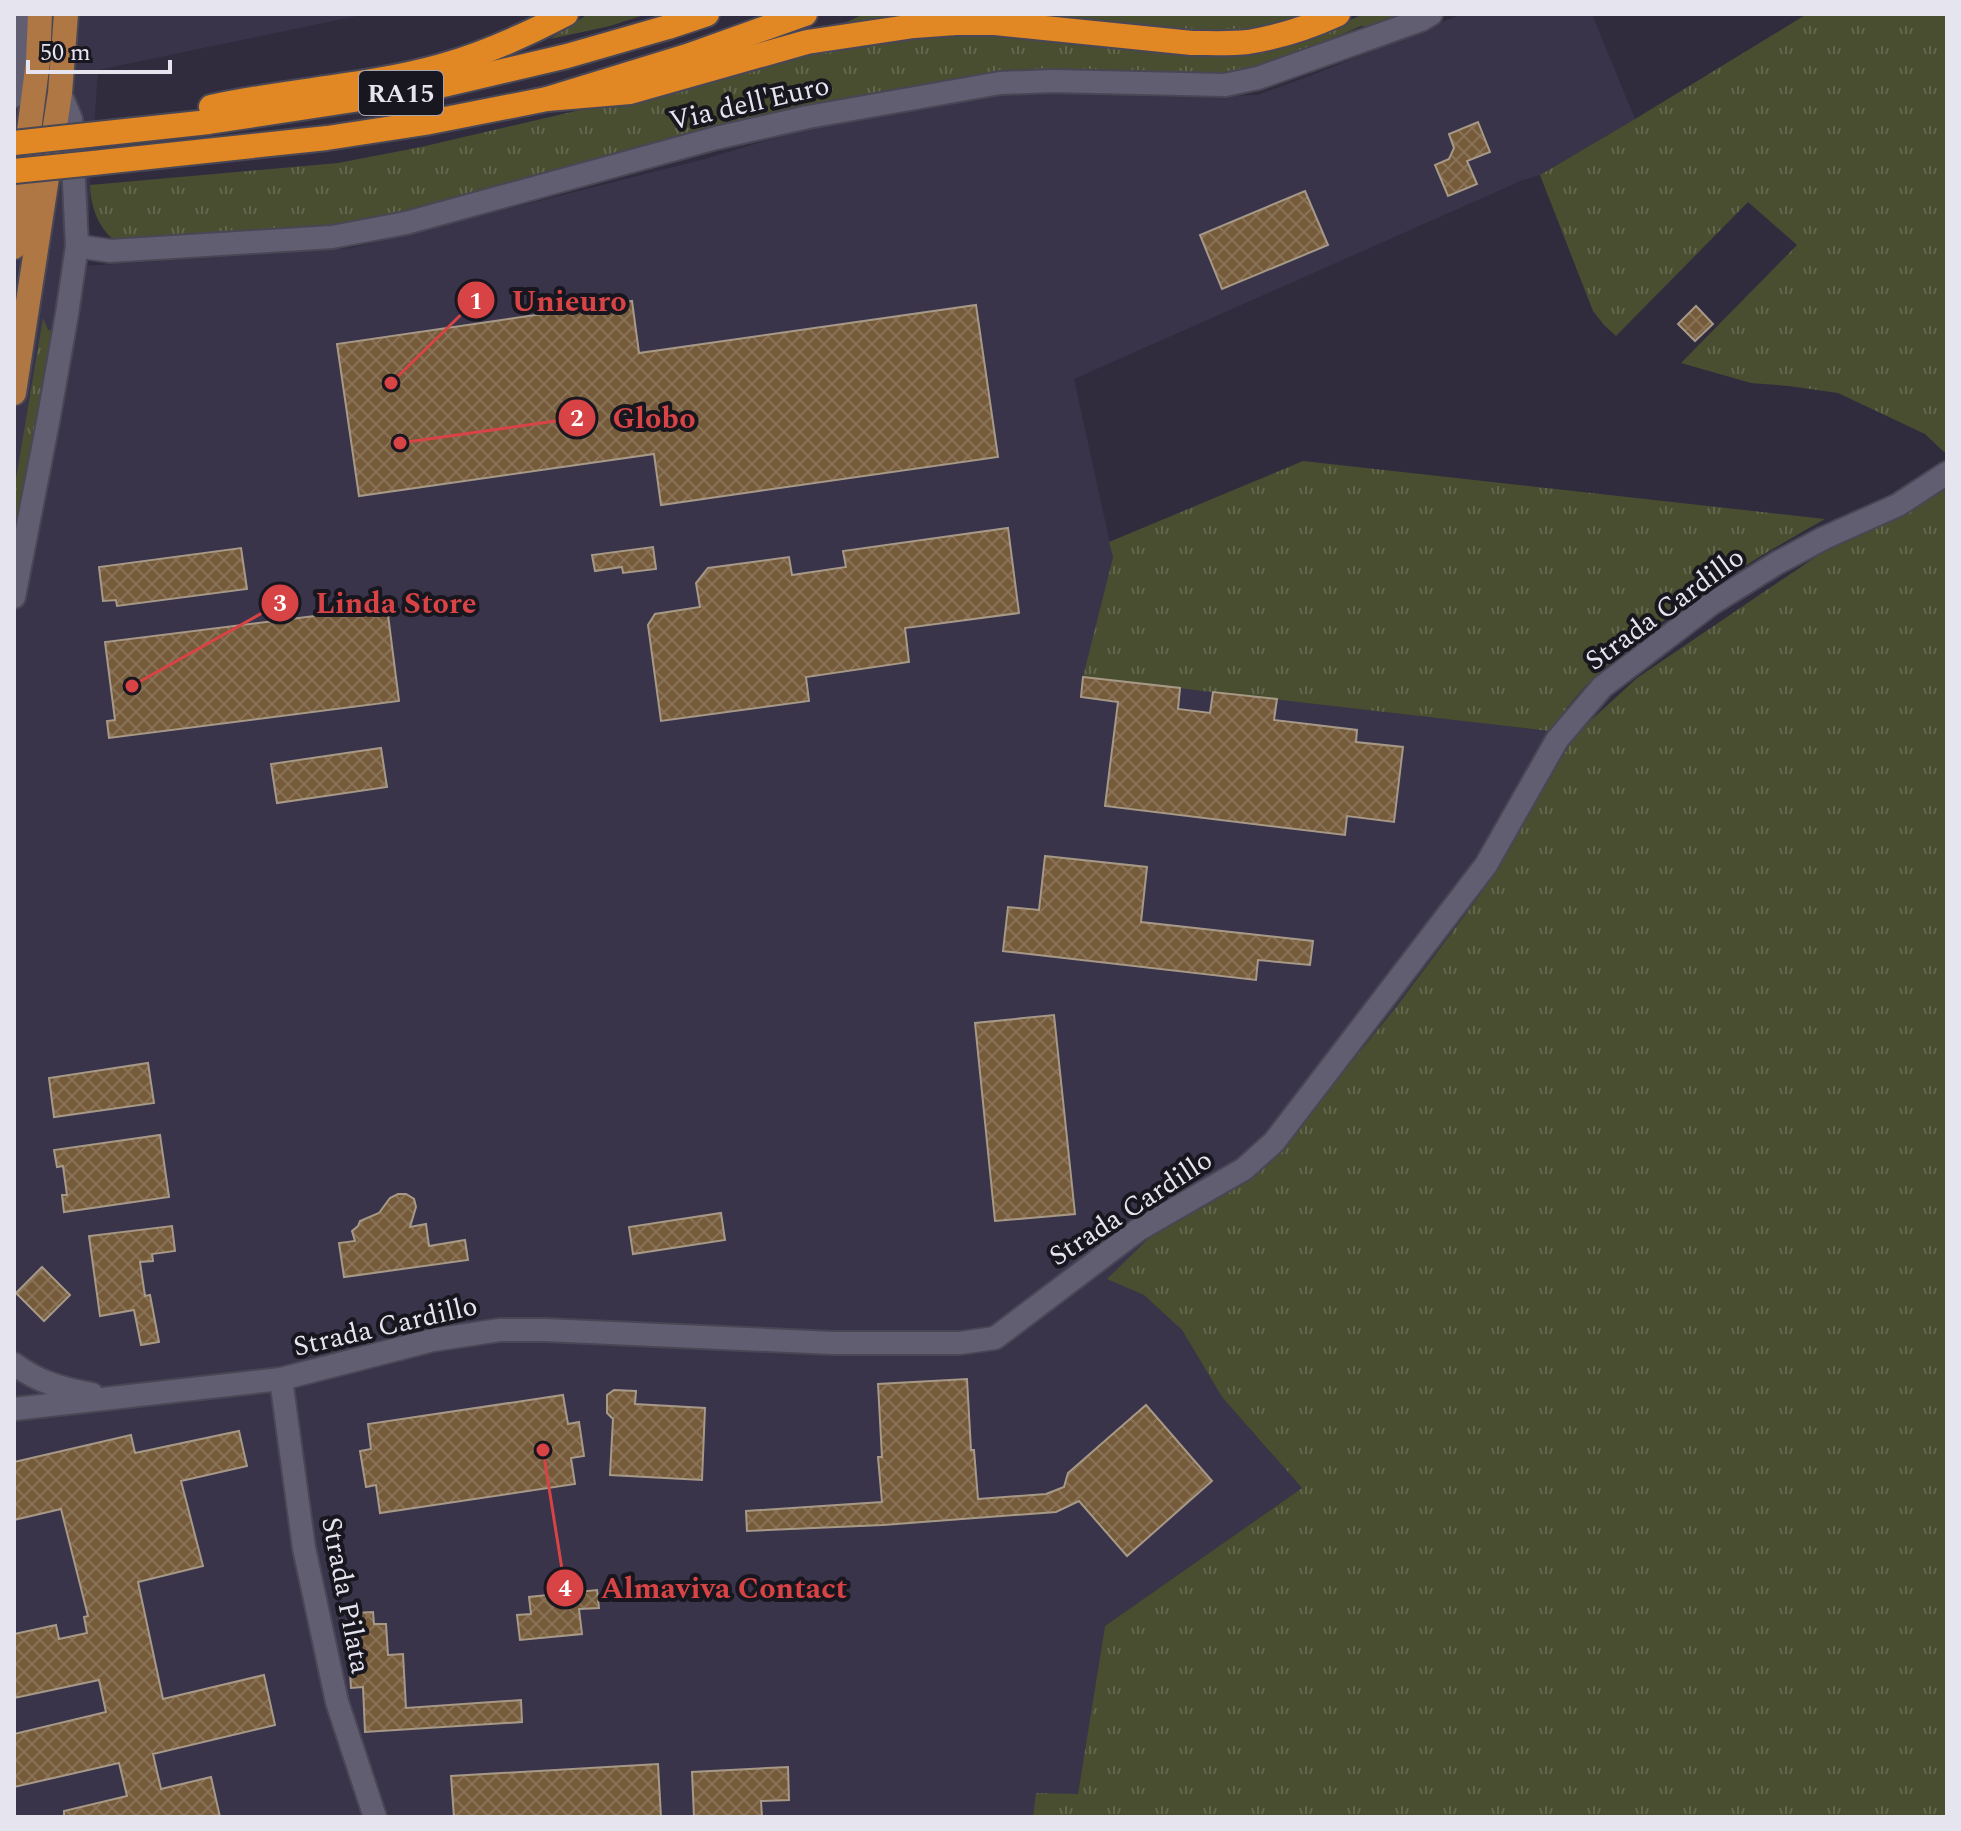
<svg xmlns="http://www.w3.org/2000/svg" width="1961" height="1831" font-family="Spectral,serif">
  <style>
    .built { fill: #3a344a }
    .grass { fill: url(#grass-tufts) }
    .building { fill: url(#building-cross-hatch); stroke: #a79987; stroke-width: 2 }
    .lines { fill: none; stroke-linecap: round; stroke-linejoin: round }
    .minor-casing { stroke: #494755; stroke-width: 26 }
    .major-casing { stroke: #494755; stroke-width: 28 }
    .highway-casing { stroke: #494755; stroke-width: 28 }
    .minor { stroke: #625e71; stroke-width: 22 }
    .major { stroke: #ae7743; stroke-width: 24 }
    .highway { stroke: #e18724; stroke-width: 24 }
    .highway-bridge-casing { stroke: #494755; stroke-width: 28; stroke-linecap: butt }
    .highway-bridge { stroke: #e18724; stroke-width: 24 }
    .labels { text-anchor: middle; stroke-width: 8; stroke-linejoin: round; paint-order: stroke }
    .shield { fill: #18161e; stroke: #a8a6b0; stroke-width: 2 }
    .shield-label { font-size: 26px; font-weight: bold; fill: #e6e4ef }
    .street-label { font-size: 28px; fill: #e6e4ef; stroke: #18161e }
    .leader { fill: none; stroke: #d84446; stroke-width: 3 }
    .callout-dot { fill: #d84446; stroke: #18161e; stroke-width: 3 }
    .mark-label { font-size: 24px; text-anchor: middle; font-weight: bold; fill: #fff }
    .callout-label { font-size: 30px; text-anchor: middle; font-weight: bold; fill: #d84446; stroke: #18161e; stroke-width: 8; stroke-linejoin: round; paint-order: stroke }
  </style>
  <defs>
    <pattern id="grass-tufts" width="24" height="20" patternUnits="userSpaceOnUse" patternTransform="scale(2)"><rect width="24" height="20" fill="#484e2f"/><path d="M3 7l-1-3M5 7V3M7 7l1-3M15 17l-1-3M17 17v-4M19 17l1-3" fill="none" stroke="#62674d"/></pattern>
    <pattern id="building-cross-hatch" width="8" height="8" patternUnits="userSpaceOnUse" patternTransform="scale(2)"><rect width="8" height="8" fill="#755b3a"/><path d="M0 0l8 8M0 8l8-8" fill="none" stroke="#897257"/></pattern>
  </defs>
  <rect width="100%" height="100%" fill="#302c3d"/>
  <polygon class="built" points="14,14 366,14 98,70 90,185 90,204 84,266 352,248 705,159 812,127 925,106 1004,95 1067,92 1164,97 1258,95 1315,74 1462,14 1592,14 1635,119 1540,175 1523,180 1074,379 1113,557 1084,677 1576,734 1479,896 1397,1006 1282,1147 1108,1278 1144,1295 1182,1330 1222,1397 1302,1488 1105,1626 1078,1795 1037,1793 1033,1817 14,1817"/>
  <g class="grass">
    <polygon points="588,14 647,14 610,26 550,39"/>
    <polygon points="864,14 1318,14 1302,20 1223,35 831,29"/>
    <path d="M1363,14H1408L1376,29L1361,26L1288,58L1234,73L1207,75L1026,71L811,106L742,121L664,142L564,172L367,222L335,226L114,240C98,228 90,204 90,185L338,163L421,147L627,99L806,54L921,36L966,33L1319,35Z"/>
    <polygon points="1807,14 1947,14 1947,450 1944,452 1925,434 1838,393 1789,386 1751,383 1681,363 1797,245 1748,202 1616,336 1604,325 1593,311 1540,175 1635,119"/>
    <polygon points="43,318 48,330 56,331 14,550 14,491"/>
    <path d="M1303,461L1825,519C1746,563 1659,617 1593,679C1576,694 1563,714 1549,731L1083,677L1113,557L1109,542Z"/>
    <polygon points="1947,489 1947,1817 1033,1817 1036,1793 1078,1794 1105,1626 1302,1488 1222,1397 1182,1330 1144,1295 1107,1279 1148,1239 1251,1173 1282,1147 1397,1006 1479,896 1576,734 1637,678 1817,556"/>
  </g>
  <g class="building">
    <polygon points="1478,122 1490,152 1467,161 1477,184 1448,196 1435,165 1449,159 1454,148 1449,134"/>
    <polygon points="1305,191 1328,245 1222,289 1200,235"/>
    <polygon points="632,301 639,353 976,305 998,457 661,505 654,454 359,496 337,344"/>
    <polygon points="1696,306 1713,324 1695,341 1678,324"/>
    <polygon points="1008,528 1019,613 905,628 909,662 806,677 809,701 661,721 648,625 655,614 700,607 696,583 708,568 789,557 792,575 846,567 843,551"/>
    <polygon points="653,547 656,569 623,573 622,567 595,571 592,555"/>
    <polygon points="241,548 247,589 117,606 116,600 103,601 99,567"/>
    <polygon points="387,607 399,701 109,738 107,721 115,720 105,642"/>
    <polygon points="1083,677 1180,688 1178,709 1210,713 1213,692 1277,699 1274,720 1357,730 1356,742 1403,747 1394,822 1347,816 1345,835 1105,806 1118,702 1081,697"/>
    <polygon points="381,748 387,787 277,803 271,764"/>
    <polygon points="1045,856 1147,867 1141,922 1313,941 1310,965 1258,960 1256,980 1003,951 1008,907 1039,910"/>
    <polygon points="1054,1015 1075,1214 995,1221 975,1023"/>
    <polygon points="148,1063 154,1103 54,1117 49,1078"/>
    <polygon points="160,1135 169,1197 64,1212 62,1195 67,1195 63,1166 57,1167 54,1150"/>
    <polygon points="398,1194 406,1194 414,1199 416,1207 410,1227 426,1224 429,1246 465,1240 468,1260 344,1277 339,1243 355,1241 352,1231 358,1226 360,1221 379,1213 390,1198"/>
    <polygon points="721,1213 725,1240 633,1254 629,1227"/>
    <polygon points="172,1226 175,1251 152,1254 153,1261 140,1262 145,1296 150,1295 159,1342 141,1345 134,1310 100,1316 89,1236"/>
    <polygon points="42,1267 70,1295 44,1321 16,1293"/>
    <polygon points="967,1379 971,1450 974,1450 978,1499 1046,1494 1064,1487 1068,1473 1146,1405 1212,1481 1127,1556 1079,1501 1056,1512 883,1525 747,1531 746,1511 882,1502 878,1457 882,1457 878,1384"/>
    <polygon points="614,1390 636,1391 635,1404 705,1408 702,1480 610,1475 613,1419 607,1413 607,1395"/>
    <polygon points="563,1395 568,1424 579,1422 584,1456 571,1458 575,1484 380,1513 376,1485 366,1487 360,1451 371,1449 368,1424"/>
    <polygon points="239,1431 247,1466 181,1481 203,1566 138,1582 163,1699 264,1675 275,1725 153,1754 161,1789 211,1777 220,1817 64,1817 64,1811 127,1796 119,1763 14,1787 14,1734 106,1712 99,1680 14,1698 14,1634 56,1625 59,1639 87,1633 84,1617 88,1616 61,1509 14,1520 14,1462 131,1435 135,1453"/>
    <polygon points="597,1590 599,1608 579,1609 582,1634 520,1640 517,1615 531,1614 529,1597"/>
    <polygon points="373,1612 374,1624 386,1624 388,1655 403,1654 406,1708 521,1700 522,1722 365,1732 363,1687 351,1688 349,1656 359,1656 356,1613"/>
    <polygon points="658,1764 661,1817 454,1817 451,1776"/>
    <polygon points="788,1767 789,1800 761,1801 762,1817 694,1817 692,1772"/>
  </g>
  <g class="lines">
    <g class="minor-casing">
      <g id="minor">
        <polyline points="14,96 22,14"/>
        <polyline points="77,246 110,251 332,237 406,223 716,138 808,117 1000,83 1053,81 1225,85 1258,78 1421,20 1431,14"/>
        <polyline points="14,597 48,422 67,314 77,246 71,119 60,93"/>
        <path d="M14,1364C38,1382 63,1389 92,1394"/>
        <polyline points="281,1379 304,1548 337,1702 375,1817"/>
        <polyline points="14,1409 281,1379 433,1340 500,1330 545,1330 833,1343 960,1343 995,1338 1138,1230 1244,1169 1274,1142 1486,865 1557,740 1602,687 1711,604 1777,563 1824,538 1898,505 1947,473"/>
      </g>
    </g>
    <g class="major-casing">
      <g id="major">
        <polyline points="14,247 38,61 40,14"/>
        <polyline points="14,393 60,93 66,14"/>
      </g>
    </g>
    <g class="highway-casing">
      <g id="highway">
        <path d="M547,99L630,92L807,42L914,26L956,23H995L1192,43C1210,43 1230,44 1248,42C1279,37 1310,27 1338,14"/>
        <path d="M211,107C287,90 366,87 441,66C484,54 526,35 566,14"/>
        <polyline points="88,135 209,122 426,89 567,56 668,27 707,14"/>
        <polyline points="93,163 327,138 425,123 547,99 687,56 805,14"/>
      </g>
    </g>
    <use href="#minor" class="minor"/>
    <use href="#major" class="major"/>
    <use href="#highway" class="highway"/>
    <g class="highway-bridge-casing">
      <g id="highway-bridge">
        <polyline points="14,143 88,135"/>
        <polyline points="14,171 93,163"/>
      </g>
    </g>
    <use href="#highway-bridge" class="highway-bridge"/>
  </g>
  <g class="labels">
    <rect class="shield" x="359" y="71" width="84" height="44" rx="6"/>
    <g class="shield-label">
      <text x="401" y="102">RA15</text>
    </g>
    <g class="street-label">
      <text transform="translate(749 102) rotate(-13)" y="10">Via dell'Euro</text>
      <text transform="translate(1664 608) rotate(-36)" y="10">Strada Cardillo</text>
      <text transform="translate(1130 1207) rotate(-33)" y="10">Strada Cardillo</text>
      <text transform="translate(385 1325) rotate(-13)" y="10">Strada Cardillo</text>
      <text transform="translate(347 1595) rotate(79)" y="10">Strada Pilata</text>
    </g>
  </g>
  <path class="leader" d="M391 383L476 300M400 443L577 418M132 686L280 603M543 1450L565 1588"/>
  <g class="callout-dot">
    <circle cx="391" cy="383" r="8"/>
    <circle cx="400" cy="443" r="8"/>
    <circle cx="132" cy="686" r="8"/>
    <circle cx="543" cy="1450" r="8"/>
    <circle cx="476" cy="300" r="20"/>
    <circle cx="577" cy="418" r="20"/>
    <circle cx="280" cy="603" r="20"/>
    <circle cx="565" cy="1588" r="20"/>
  </g>
  <g class="mark-label">
    <text x="476" y="309">1</text>
    <text x="577" y="426">2</text>
    <text x="280" y="611">3</text>
    <text x="565" y="1596">4</text>
  </g>
  <g class="callout-label">
    <text x="569" y="311">Unieuro</text>
    <text x="654" y="428">Globo</text>
    <text x="396" y="613">Linda Store</text>
    <text x="724" y="1598">Almaviva Contact</text>
  </g>
  <rect width="1961" height="1831" fill="none" stroke="#e6e4ef" stroke-width="32"/>
  <path d="M28 60v12h142v-12" fill="none" stroke="#e6e4ef" stroke-width="4"/>
  <text x="40" y="60" font-size="24" fill="#e6e4ef" stroke="#18161e" stroke-width="6" paint-order="stroke">50 m</text>
</svg>
